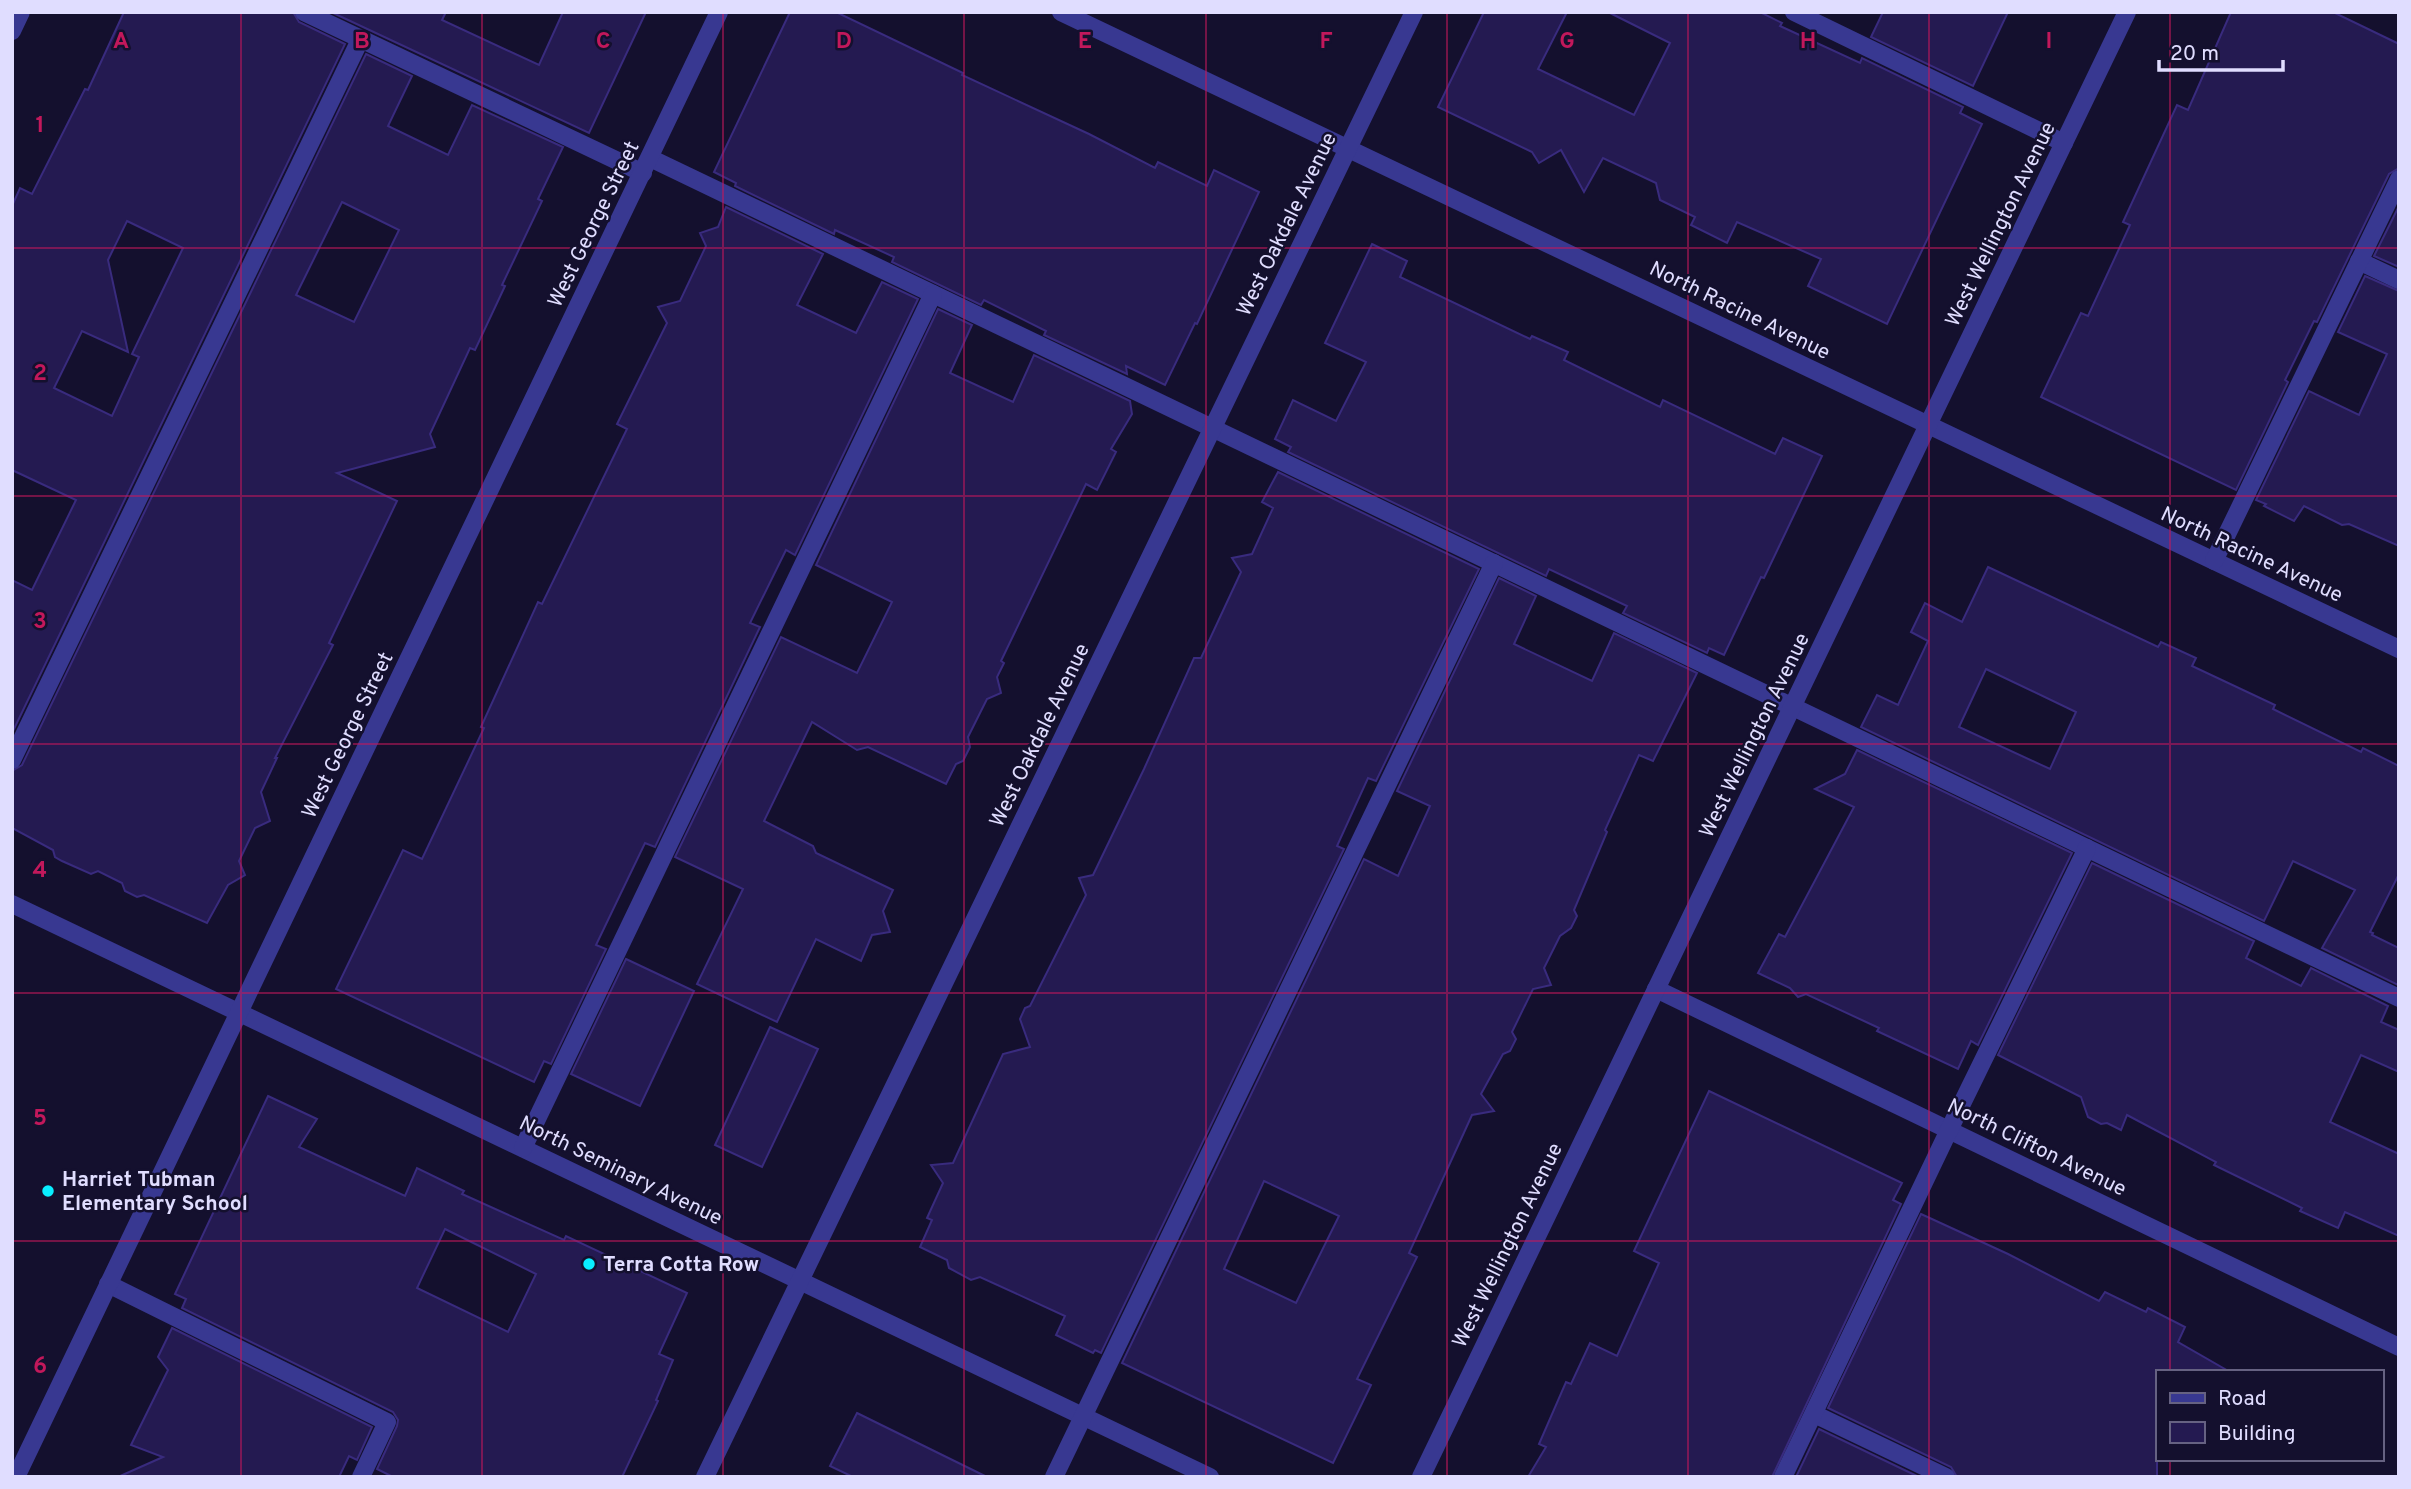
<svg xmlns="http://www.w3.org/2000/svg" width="2411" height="1489" font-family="Overpass,sans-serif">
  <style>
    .building { fill: #241a51; stroke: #392b7e; stroke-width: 2; fill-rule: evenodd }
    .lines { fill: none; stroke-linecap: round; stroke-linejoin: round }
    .minor { stroke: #383891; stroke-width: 18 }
    .grid { fill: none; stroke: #c2185b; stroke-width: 2; stroke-opacity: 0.55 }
    .poi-dot { fill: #09eeff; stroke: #14102e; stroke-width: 2.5 }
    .labels { text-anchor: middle; stroke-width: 5; stroke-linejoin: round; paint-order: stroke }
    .street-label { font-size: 21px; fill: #e0ddff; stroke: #14102e }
    .poi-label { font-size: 21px; font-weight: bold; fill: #e0ddff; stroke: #14102e; text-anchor: start }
    .grid-label { font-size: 23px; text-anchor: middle; font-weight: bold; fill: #c2185b; stroke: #14102e; stroke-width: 5; stroke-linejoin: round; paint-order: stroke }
  </style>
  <rect width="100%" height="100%" fill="#14102e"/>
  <g class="building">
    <path d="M124,12H293L299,22L345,44L12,733V580L32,590L76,500L12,470V206L20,188L32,194L85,89L88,90ZM127,221L183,248L132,354L139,357L112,416L54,388L82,331L128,352L108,260Z"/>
    <polygon points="331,12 446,12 442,20 539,65 563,12 646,12 589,133"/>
    <polygon points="790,12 836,12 963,73 962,75 1089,134 1155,168 1158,162 1207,186 1214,170 1259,192 1197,324 1195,323 1165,385 1126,366 1127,374 1044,335 1046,331 984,300 981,305 892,262 894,257 835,230 834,234 735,186 736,183 714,172"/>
    <polygon points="1484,12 1567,12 1538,69 1634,115 1670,43 1608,12 1760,12 1782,23 1780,26 1860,63 1862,58 1963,107 1960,113 1982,124 1887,324 1808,286 1821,259 1737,222 1727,243 1691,225 1695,217 1660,200 1656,183 1603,158 1584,192 1561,150 1539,163 1532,152 1438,107"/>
    <polygon points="1883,12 2008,12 1973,86 1871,37"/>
    <polygon points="2231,12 2333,12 2399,44 2399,168 2389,174 2317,322 2314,321 2285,380 2288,382 2236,490 2041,397 2081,313 2088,316 2130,225 2123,222 2177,105 2188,110"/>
    <path d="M366,54L412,76L388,126L448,155L472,105L563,147L538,199L542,201L502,285L505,286L475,350L470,348L430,434L435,447L337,473L397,501L329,643L333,645L275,758H277L261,792L270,821L255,828L239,861L245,875L228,885L207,923L144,895L137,897L125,891L122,883L98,871L91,874L62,861L55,857L53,850L12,828V771L22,765ZM342,202L399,230L354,322L296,295Z"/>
    <polygon points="2399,206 2399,267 2374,256"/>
    <polygon points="726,207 823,254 797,305 856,333 882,282 918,299 795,555 786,550 750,623 760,627 655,847 645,843 620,895 596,945 606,949 551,1064 544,1061 534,1082 336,989 403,850 422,859 484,728 481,727 538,602 542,604 627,429 617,424 667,323 658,307 680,301 706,246 700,233 718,227"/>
    <polygon points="1372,244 1407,261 1400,277 1530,339 1532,336 1568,352 1564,360 1660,407 1663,400 1775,454 1783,438 1822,456 1764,578 1761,577 1724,655 1709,648 1707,653 1623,613 1627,606 1549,569 1546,576 1288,452 1291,447 1275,439 1293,400 1336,421 1366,362 1325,343"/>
    <polygon points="2365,276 2399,291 2399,546 2349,524 2342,525 2304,506 2294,521 2264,506 2266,504 2256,500 2309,391 2359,415 2387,354 2338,332"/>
    <polygon points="938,309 972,325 950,373 1013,402 1034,355 1130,401 1132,414 1111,449 1116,452 1097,490 1086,484 1001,661 1004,663 997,677 1001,693 987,699 968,737 970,747 963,761 956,764 946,784 868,747 857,750 812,722 764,821 813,846 816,853 893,890 883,911 890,932 872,935 861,961 816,939 777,1022 697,984 743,889 675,857 781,637 857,673 892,602 816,565"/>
    <polygon points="1278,472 1479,569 1376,781 1368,778 1337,846 1344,849 1101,1353 1095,1350 1093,1353 1056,1335 1065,1316 980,1277 971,1280 949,1268 947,1260 920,1247 932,1220 927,1218 943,1183 931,1165 953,1163 1003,1054 1030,1047 1020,1019 1025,1008 1030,1006 1086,895 1079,878 1093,875 1144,769 1194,658 1201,658 1241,572 1232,558 1252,554 1273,508 1262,502"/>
    <path d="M1988,567L2158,647L2161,642L2196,658L2192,666L2275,705L2273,709L2361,752L2363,748L2399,766V874L2370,932L2373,933L2372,935L2399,948L2398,985L2322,948L2355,890L2293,861L2264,921L1861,727L1877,695L1898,705L1928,641L1911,632L1925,603L1962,622ZM1986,669L2076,712L2050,769L1959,727Z"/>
    <path d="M1499,578L1536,596L1514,644L1592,681L1614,633L1697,673L1653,761L1639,755L1605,830L1607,832L1574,910L1577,916L1571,928L1560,936L1544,968L1551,985L1533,989L1512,1032L1516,1039L1510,1051L1503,1054L1481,1094L1494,1111L1472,1115L1409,1253L1417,1257L1357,1379L1371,1385L1333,1463L1122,1363L1364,859L1398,876L1430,806L1397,791ZM1264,1181L1339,1216L1296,1303L1224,1269Z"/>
    <polygon points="1857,750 2072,853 1978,1045 1971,1041 1958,1069 1877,1031 1879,1028 1806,994 1798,997 1790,988 1758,973 1779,934 1785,937 1854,807 1815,789 1845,774"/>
    <polygon points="2092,863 2254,941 2246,958 2301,986 2311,968 2388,1006 2381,1022 2399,1030 2399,1072 2361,1055 2330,1122 2399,1154 2399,1236 2345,1212 2338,1228 2300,1211 2302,1208 2214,1165 2216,1162 2127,1115 2121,1130 2107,1123 2101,1124 2088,1117 2081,1097 1998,1055"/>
    <polygon points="626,959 694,991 640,1106 571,1074"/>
    <polygon points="770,1027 818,1049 762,1167 715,1145"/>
    <polygon points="1709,1091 1902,1183 1893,1200 1901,1204 1772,1477 1528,1477 1546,1447 1539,1444 1566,1382 1571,1384 1590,1343 1617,1356 1659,1263 1634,1251"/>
    <path d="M268,1096L317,1119L299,1147L405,1196L417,1168L464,1191L462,1194L564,1240L566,1236L687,1293L659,1354L673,1360L656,1400L658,1401L622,1477H393L377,1469L397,1426L398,1420L393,1412L182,1308L186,1299L175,1294ZM445,1229L536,1274L508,1332L417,1288Z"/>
    <polygon points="1921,1214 2008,1254 2099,1301 2105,1292 2146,1312 2148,1308 2185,1327 2178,1342 2230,1372 2157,1372 2157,1477 1957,1477 1951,1467 1828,1408"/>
    <polygon points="172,1328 372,1427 357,1460 349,1456 339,1477 118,1477 163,1457 131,1445 168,1370 158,1357"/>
    <polygon points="857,1413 987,1477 853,1477 830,1466"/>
    <polygon points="1819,1429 1919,1477 1796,1477"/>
  </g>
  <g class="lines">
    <g class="minor">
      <polyline points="304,12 643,173"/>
      <polyline points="1061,12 2399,649"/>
      <polyline points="1794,12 2064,143"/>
      <polyline points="12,31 21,12"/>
      <polyline points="650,158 2399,998"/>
      <polyline points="2359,261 2399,280"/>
      <polyline points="2214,561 2399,179"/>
      <polyline points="12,760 360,40"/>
      <polyline points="12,904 1210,1477"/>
      <polyline points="1656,989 2399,1347"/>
      <polyline points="523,1148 933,294"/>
      <polyline points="108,1284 387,1422 361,1477"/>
      <polyline points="1814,1414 1946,1477"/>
      <polyline points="16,1477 719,12"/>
      <polyline points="705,1477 1414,12"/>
      <polyline points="1054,1477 1494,563"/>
      <polyline points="1421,1477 2127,12"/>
      <polyline points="1783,1477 1949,1130 2087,848"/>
    </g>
  </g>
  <path class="grid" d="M241,12V1477M482,12V1477M723,12V1477M964,12V1477M1206,12V1477M1447,12V1477M1688,12V1477M1929,12V1477M2170,12V1372M12,248H2399M12,496H2399M12,744H2399M12,993H2399M12,1241H2399M2170,1459V1477"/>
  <g class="poi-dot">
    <circle cx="48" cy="1191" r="7"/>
    <circle cx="589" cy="1264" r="7"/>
  </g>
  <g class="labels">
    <g class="street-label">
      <text transform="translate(593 224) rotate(-64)" y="7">West George Street</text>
      <text transform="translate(1286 224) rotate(-64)" y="7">West Oakdale Avenue</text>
      <text transform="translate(2000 224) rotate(-64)" y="7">West Wellington Avenue</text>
      <text transform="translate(1740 310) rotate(26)" y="7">North Racine Avenue</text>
      <text transform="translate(2252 554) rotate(25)" y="7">North Racine Avenue</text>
      <text transform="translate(347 735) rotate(-64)" y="7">West George Street</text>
      <text transform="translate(1039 735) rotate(-64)" y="7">West Oakdale Avenue</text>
      <text transform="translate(1754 735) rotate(-64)" y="7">West Wellington Avenue</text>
      <text transform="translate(2037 1147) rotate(26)" y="7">North Clifton Avenue</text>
      <text transform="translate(621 1170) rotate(26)" y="7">North Seminary Avenue</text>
      <text transform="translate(1507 1245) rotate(-64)" y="7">West Wellington Avenue</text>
    </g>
    <g class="poi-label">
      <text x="62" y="1186">Harriet Tubman<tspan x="62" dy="24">Elementary School</tspan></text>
      <text x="603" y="1271">Terra Cotta Row</text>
    </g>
  </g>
  <g class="grid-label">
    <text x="121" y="48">A</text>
    <text x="362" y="48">B</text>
    <text x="603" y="48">C</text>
    <text x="844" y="48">D</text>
    <text x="1085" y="48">E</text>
    <text x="1326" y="48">F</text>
    <text x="1567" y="48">G</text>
    <text x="1808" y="48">H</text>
    <text x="2049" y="48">I</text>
    <text x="40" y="132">1</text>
    <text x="40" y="380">2</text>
    <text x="40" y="628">3</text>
    <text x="40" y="877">4</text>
    <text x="40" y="1125">5</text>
    <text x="40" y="1373">6</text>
  </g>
  <rect width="2411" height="1489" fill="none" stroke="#e0ddff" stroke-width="28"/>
  <rect x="2156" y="1370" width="228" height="91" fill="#14102e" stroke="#666282" stroke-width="2"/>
  <rect x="2170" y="1393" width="35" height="10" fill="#383891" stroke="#666282" stroke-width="2"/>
  <text x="2218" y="1405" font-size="21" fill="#e0ddff">Road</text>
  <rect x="2170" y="1422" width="35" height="21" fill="#241a51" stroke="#666282" stroke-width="2"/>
  <text x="2218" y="1440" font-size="21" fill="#e0ddff">Building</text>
  <path d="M2159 60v10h124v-10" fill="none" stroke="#e0ddff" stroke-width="3.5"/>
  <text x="2170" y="60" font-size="21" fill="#e0ddff" stroke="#14102e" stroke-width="5" paint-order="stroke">20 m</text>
</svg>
